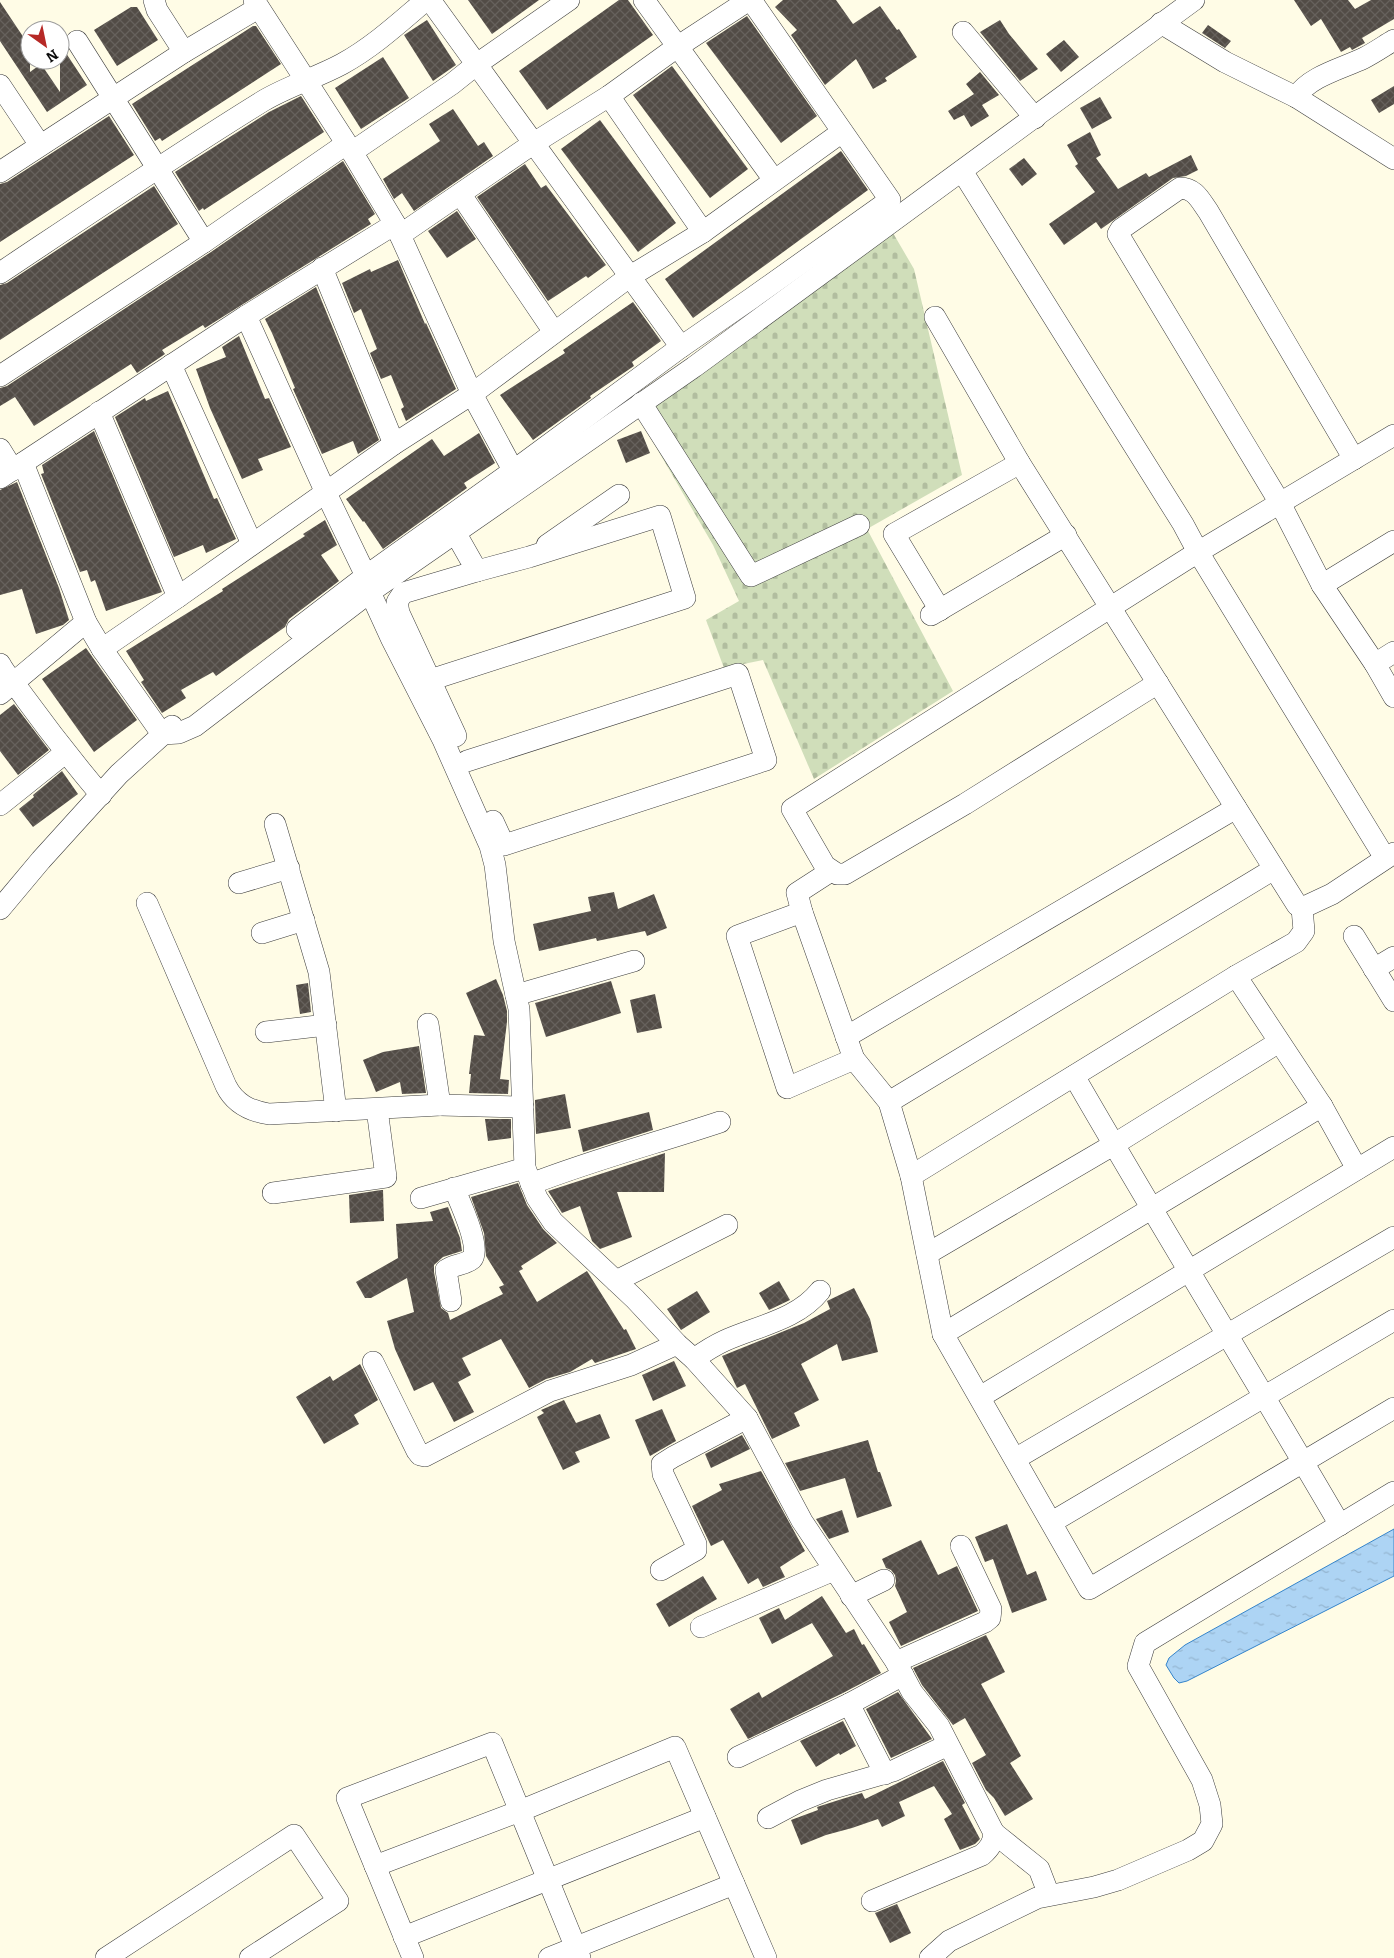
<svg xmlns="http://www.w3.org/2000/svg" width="1394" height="1958" font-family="Bitter,serif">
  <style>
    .cemetery { fill: url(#cemetery-stones) }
    .water { fill: url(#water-ripples); stroke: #3584ca }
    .building { fill: url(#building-cross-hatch) }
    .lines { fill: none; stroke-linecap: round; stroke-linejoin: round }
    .minor-casing { stroke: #3d3d3d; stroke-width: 22 }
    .minor { stroke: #fff; stroke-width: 21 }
  </style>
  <defs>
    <pattern id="cemetery-stones" width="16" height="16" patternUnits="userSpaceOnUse" patternTransform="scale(1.25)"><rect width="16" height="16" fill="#d0deba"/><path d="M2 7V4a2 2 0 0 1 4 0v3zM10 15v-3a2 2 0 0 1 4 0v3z" fill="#b1bd9f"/></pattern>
    <pattern id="water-ripples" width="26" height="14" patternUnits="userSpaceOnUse" patternTransform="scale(1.25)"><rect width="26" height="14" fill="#add4f4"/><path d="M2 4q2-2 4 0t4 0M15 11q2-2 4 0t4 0" fill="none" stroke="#94b5d0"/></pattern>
    <pattern id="building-cross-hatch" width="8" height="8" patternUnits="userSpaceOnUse" patternTransform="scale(1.25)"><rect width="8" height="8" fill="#524c46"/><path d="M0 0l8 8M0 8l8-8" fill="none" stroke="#66615c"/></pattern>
  </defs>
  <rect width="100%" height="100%" fill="#fffce6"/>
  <polygon class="cemetery" points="893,233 914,269 962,475 867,529 953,691 814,779 763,660 724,668 706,620 739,601 713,545 638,416"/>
  <polygon class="water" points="1394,1529 1394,1576 1187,1681 1179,1683 1174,1678 1166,1665 1169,1658 1185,1645"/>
  <g class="building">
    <polygon points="468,0 539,0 492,34"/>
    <polygon points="619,0 628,0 653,35 547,110 519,71"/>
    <polygon points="783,0 836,0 853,24 880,6 897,30 899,29 917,57 885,78 887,81 873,89 856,59 825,85 791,35 797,30 775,7"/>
    <polygon points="1294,0 1348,0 1355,9 1371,0 1394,0 1394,19 1362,38 1365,43 1352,50 1350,47 1341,52 1321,19 1311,26"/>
    <polygon points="0,2 30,47 30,72 41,64 60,92 60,44 87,85 47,112 0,41"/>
    <polygon points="131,7 137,7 158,40 117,66 94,30"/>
    <polygon points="747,16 817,116 781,143 706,43"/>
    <polygon points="427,20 456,65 433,81 404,35"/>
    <polygon points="1000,20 1009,34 1038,69 1020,81 980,32"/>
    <polygon points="1208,25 1231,41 1225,48 1202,33"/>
    <polygon points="253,26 256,26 281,64 162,141 160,138 155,141 132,104"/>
    <polygon points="1064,40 1079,57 1061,72 1046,54"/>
    <polygon points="383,57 409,98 361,129 335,88"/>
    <polygon points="672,66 748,169 710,198 633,95"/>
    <polygon points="980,72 999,95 982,105 989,116 971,127 964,115 954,120 948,111 974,94 966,84"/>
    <polygon points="1394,86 1394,104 1379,113 1371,100"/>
    <polygon points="301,96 324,132 204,210 203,208 199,211 175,172 269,112"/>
    <polygon points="1100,97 1112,118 1092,129 1080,108"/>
    <polygon points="453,109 478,146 484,142 493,156 414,211 402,193 394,199 383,179 440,141 429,124"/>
    <polygon points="109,116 134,155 0,242 0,184 7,182"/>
    <polygon points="600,120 676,223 638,252 561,149"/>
    <polygon points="1090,132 1101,155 1096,158 1118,189 1146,173 1149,177 1191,155 1198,170 1186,176 1173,178 1101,229 1096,222 1064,245 1049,224 1095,192 1075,166 1078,164 1067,145"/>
    <polygon points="841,151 868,190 693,318 665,279"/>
    <polygon points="1024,158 1037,174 1022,186 1009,169"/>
    <polygon points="343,161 375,214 368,219 371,224 205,328 203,325 162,350 165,354 137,373 131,364 34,426 15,397 0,406 0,388 7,386 211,252"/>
    <polygon points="525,164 541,188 546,185 606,265 588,278 586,276 548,301 477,197"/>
    <polygon points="154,186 178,224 0,340 0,285 7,283"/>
    <polygon points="457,211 476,239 447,258 428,231"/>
    <polygon points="398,260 425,324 426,323 456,389 406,421 401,409 404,407 391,375 381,379 370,353 377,349 361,309 354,313 342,283 370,269 371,272"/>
    <polygon points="316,287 379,440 358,454 353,441 322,454 293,389 295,388 272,333 265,319"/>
    <polygon points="633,302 661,341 632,362 634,366 590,396 591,398 533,440 500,395 565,353 563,350"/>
    <polygon points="239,336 265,399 269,398 291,447 258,459 263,470 242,479 210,408 196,369 226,357 222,347"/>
    <polygon points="168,391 214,499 217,498 236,539 206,553 203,545 174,557 115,417 145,398 146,401"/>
    <polygon points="94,431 162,592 106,611 95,580 91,582 87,570 80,572 41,474 44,473 42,465"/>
    <polygon points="641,431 650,453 626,463 617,440"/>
    <polygon points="479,433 495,463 464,483 467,488 383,549 364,521 363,522 346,499 432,439 444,456"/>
    <polygon points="17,482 59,588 69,620 63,625 36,634 22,589 0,595 0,490"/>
    <polygon points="325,520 337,545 321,555 339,581 289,619 285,627 216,676 213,672 181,690 186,698 162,713 141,682 144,680 126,651 223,591 222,589 305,536 303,534"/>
    <polygon points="86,648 137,720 94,752 42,679"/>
    <polygon points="14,704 49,750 18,775 0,751 0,715"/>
    <polygon points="62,771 78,794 33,827 19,809 34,797 33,795"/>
    <polygon points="614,892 618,909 654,894 667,928 647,936 645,931 597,941 596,938 539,951 533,924 591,911 588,897"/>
    <polygon points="496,979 503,995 507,1011 507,1022 500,1079 509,1080 508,1094 469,1093 471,1074 469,1074 474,1035 485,1036 466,993"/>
    <polygon points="611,981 621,1013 546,1037 535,1003"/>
    <polygon points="308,983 311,1012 300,1014 296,985"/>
    <polygon points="655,994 662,1028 637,1033 630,1000"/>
    <polygon points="419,1046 426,1093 402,1094 400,1082 376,1092 363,1060 383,1052"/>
    <polygon points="565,1094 571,1128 536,1134 535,1100"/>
    <polygon points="649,1112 653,1130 583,1152 578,1130"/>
    <polygon points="485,1119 511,1119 511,1138 488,1141"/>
    <polygon points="665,1153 664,1192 617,1192 632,1237 600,1249 592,1241 580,1206 562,1213 548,1191"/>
    <polygon points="518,1183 527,1205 543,1229 557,1243 521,1266 523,1269 519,1271 537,1302 587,1271 624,1330 626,1329 636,1349 595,1363 592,1359 570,1372 546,1379 529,1388 501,1339 462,1358 471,1375 458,1382 474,1412 454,1422 433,1382 414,1391 395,1349 387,1321 414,1312 407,1278 371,1298 365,1298 356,1282 398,1258 396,1224 433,1221 430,1212 448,1207 460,1238 462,1251 443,1257 434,1265 434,1272 441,1308 448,1313 450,1320 503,1294 499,1287 504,1285 486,1256 484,1233 471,1197"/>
    <polygon points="381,1190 383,1190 384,1221 350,1223 349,1195"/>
    <polygon points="779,1281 790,1300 769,1310 759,1293"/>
    <polygon points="854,1288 870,1319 878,1352 842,1361 837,1344 801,1364 819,1400 794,1413 800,1426 772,1439 745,1384 737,1388 722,1356 804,1323 830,1309 827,1301"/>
    <polygon points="697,1291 710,1312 681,1330 667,1309"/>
    <polygon points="674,1361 686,1386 653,1401 642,1375"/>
    <polygon points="360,1364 378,1400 354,1415 359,1424 324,1444 296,1397 330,1376 333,1381"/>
    <polygon points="564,1400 576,1423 600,1414 610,1438 575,1452 580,1462 563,1470 537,1417 544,1413 541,1410"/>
    <polygon points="662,1409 676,1441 650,1456 635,1420"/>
    <polygon points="742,1435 750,1449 711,1468 705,1454"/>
    <polygon points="868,1440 878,1472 880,1472 892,1506 857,1518 845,1478 800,1491 785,1463"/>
    <polygon points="761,1471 805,1551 780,1567 785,1577 763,1587 758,1578 748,1584 723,1540 711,1546 692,1506 722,1490 719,1484"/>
    <polygon points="842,1510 849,1532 829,1539 816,1519"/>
    <polygon points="1007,1524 1027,1575 1036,1571 1047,1600 1012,1613 993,1559 985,1562 975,1537"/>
    <polygon points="921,1540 938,1575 957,1566 978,1611 901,1646 889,1622 907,1612 895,1586 896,1581 895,1575 891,1570 886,1568 882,1559"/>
    <polygon points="703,1576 717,1599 669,1627 656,1604"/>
    <polygon points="822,1596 846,1633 854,1629 862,1645 864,1644 881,1673 843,1693 748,1739 730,1709 759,1692 762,1698 833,1656 812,1623 772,1644 759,1618 779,1608 785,1620"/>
    <polygon points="986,1635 1005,1672 981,1684 1021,1756 1010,1763 1033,1799 1005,1816 994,1798 986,1790 972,1763 986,1755 965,1718 953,1725 922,1685 913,1668"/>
    <polygon points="898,1692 932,1739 891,1758 866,1709"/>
    <polygon points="843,1721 856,1746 840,1755 839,1753 816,1767 800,1741"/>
    <polygon points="943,1761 965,1803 962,1805 980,1839 975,1844 960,1850 944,1819 952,1814 934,1786 899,1802 905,1816 882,1827 878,1819 852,1828 826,1835 801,1845 791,1820 818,1810 817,1807 842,1799 862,1793 865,1799"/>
    <polygon points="897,1904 911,1933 890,1943 875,1913"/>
  </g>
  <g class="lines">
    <g class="minor-casing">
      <g id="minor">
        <polyline points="154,0 157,10 184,52"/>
        <polyline points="254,0 352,152 395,224 472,394 520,483"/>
        <polyline points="430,0 681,347"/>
        <polyline points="644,0 774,180"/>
        <polyline points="1161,23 1225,62 1296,97 1394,159"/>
        <polyline points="963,32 1035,118"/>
        <polyline points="77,41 204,242"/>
        <polyline points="0,85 40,145"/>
        <polyline points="609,96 703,232"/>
        <path d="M1296,97C1310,76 1341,69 1364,58C1374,53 1384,46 1394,40"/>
        <polyline points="352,152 452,84 477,64 569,0"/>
        <polyline points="962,171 1183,524 1198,552 1394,435"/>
        <polyline points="0,172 184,52 258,8"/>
        <polyline points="461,195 554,332"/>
        <polyline points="400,235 534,143 609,96 677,47 749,0"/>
        <polyline points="322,268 394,444"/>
        <path d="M0,273C87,215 174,156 263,101C288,86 316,78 342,64C373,47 399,23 426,0"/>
        <path d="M246,316L326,493L366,576L370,592L391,638L443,740L490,846L495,865L504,941L519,1009L525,1168L537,1198L553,1222L635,1299L677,1344L694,1359L747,1418L802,1521L896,1662L912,1692L939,1726L994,1833C993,1843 990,1848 982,1855L872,1901"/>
        <polyline points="935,317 1019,462 1297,905 1302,908"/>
        <polyline points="171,365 252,544"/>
        <polyline points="0,376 204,242 346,144"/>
        <polyline points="641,403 751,576 859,525"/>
        <polyline points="99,412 178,597"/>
        <polyline points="0,449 13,470"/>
        <path d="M1354,459L1208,211C1200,200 1195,188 1180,188L1121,229L1118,234L1280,503L1322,585L1375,664L1394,697"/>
        <polyline points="23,463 86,622 102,649 162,734 179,733 195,726 370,592 694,367 1194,0"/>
        <polyline points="0,478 246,316 395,224"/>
        <polyline points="456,534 477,571 403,593 397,602 399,613 456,736"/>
        <polyline points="547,545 619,495"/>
        <polyline points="1322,585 1394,541"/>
        <polyline points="940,610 894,534 1011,468 1019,462"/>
        <polyline points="931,615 1066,535"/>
        <polyline points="297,629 366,576 513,471 681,347 752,298 890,200 751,0"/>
        <polyline points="102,649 178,597 394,444 472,394 629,277 703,232 842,132"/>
        <path d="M0,664C6,676 17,686 25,698C49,731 74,763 101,795"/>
        <polyline points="1375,664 1394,652"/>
        <polyline points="430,680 685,598 660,516 529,557 477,571"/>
        <polyline points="1158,683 965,804 845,874 837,874 825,866 792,809 1198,552 1385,858"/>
        <polyline points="0,694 86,622"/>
        <polyline points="467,761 738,674 766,760 504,845 493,821"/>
        <polyline points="0,805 65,753"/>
        <polyline points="275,824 319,972 336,1111"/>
        <polyline points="831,871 797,893 802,912 854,1059 889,1102 911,1176 943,1334 1089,1589 1394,1408"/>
        <polyline points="239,883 289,868"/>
        <path d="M147,903L226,1086C235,1104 250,1111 269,1114L440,1105"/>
        <polyline points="1302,908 1332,894 1394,853"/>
        <polyline points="0,909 41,860 119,774 172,726"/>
        <polyline points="802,912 737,936 787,1088 854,1059"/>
        <polyline points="262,933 304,920"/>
        <polyline points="1354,936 1394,1001"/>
        <polyline points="1374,969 1394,957"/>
        <polyline points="1236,976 1322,1106 1357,1169"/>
        <polyline points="516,995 634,961"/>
        <polyline points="428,1024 440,1105 523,1107"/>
        <polyline points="266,1032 326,1025"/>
        <polyline points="846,1037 1236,808"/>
        <path d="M1074,1076C1161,1227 1252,1374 1340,1525"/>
        <polyline points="889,1102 1274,869"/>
        <polyline points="911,1176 1236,976 1296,942 1304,931 1302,908"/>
        <path d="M531,1184C592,1160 657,1143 720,1122"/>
        <polyline points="273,1193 386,1177 377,1109"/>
        <polyline points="421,1198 525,1168"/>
        <polyline points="927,1254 1113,1145 1279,1042"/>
        <polyline points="616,1281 727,1225"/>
        <path d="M451,1301L446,1270C454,1264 465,1265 472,1259C482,1249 459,1200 454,1188"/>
        <polyline points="943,1334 1322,1106"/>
        <path d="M694,1359C704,1352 713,1346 724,1341C757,1326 797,1320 820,1291"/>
        <polyline points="373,1362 417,1451 420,1455 425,1456 550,1391 631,1365 677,1344"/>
        <polyline points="980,1397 1394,1147"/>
        <polyline points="1015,1459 1394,1237"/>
        <polyline points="1052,1522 1394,1320"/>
        <polyline points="661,1570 696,1550 696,1544 663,1474 662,1464 673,1457 747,1418"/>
        <polyline points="851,1596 884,1580"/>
        <polyline points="701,1627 834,1570"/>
        <polyline points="896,1662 985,1622 990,1618 991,1609 961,1546"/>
        <polyline points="849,1704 885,1774"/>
        <polyline points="738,1757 849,1704 903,1675"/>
        <polyline points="768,1818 800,1801 827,1790 893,1771 948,1745"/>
        <polyline points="994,1833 1039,1869 1049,1895"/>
        <polyline points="375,1866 520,1811 675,1747 766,1958"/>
        <polyline points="404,1937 705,1817"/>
        <polyline points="106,1958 294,1835 338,1901 250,1958"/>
        <polyline points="413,1958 347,1798 492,1743 580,1958"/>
        <polyline points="549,1958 734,1884"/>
        <polyline points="930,1958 949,1941 1037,1898 1094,1887 1118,1880 1188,1850 1203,1841 1212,1824 1210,1805 1202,1780 1138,1666 1145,1643 1394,1492"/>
      </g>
    </g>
    <use href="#minor" class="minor"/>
  </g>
  <g transform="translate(45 45) rotate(147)"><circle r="24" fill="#ffffff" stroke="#9d9d9d"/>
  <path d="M0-4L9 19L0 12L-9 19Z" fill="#b62926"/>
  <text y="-8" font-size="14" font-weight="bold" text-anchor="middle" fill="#0a0a0a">N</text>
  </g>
</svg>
